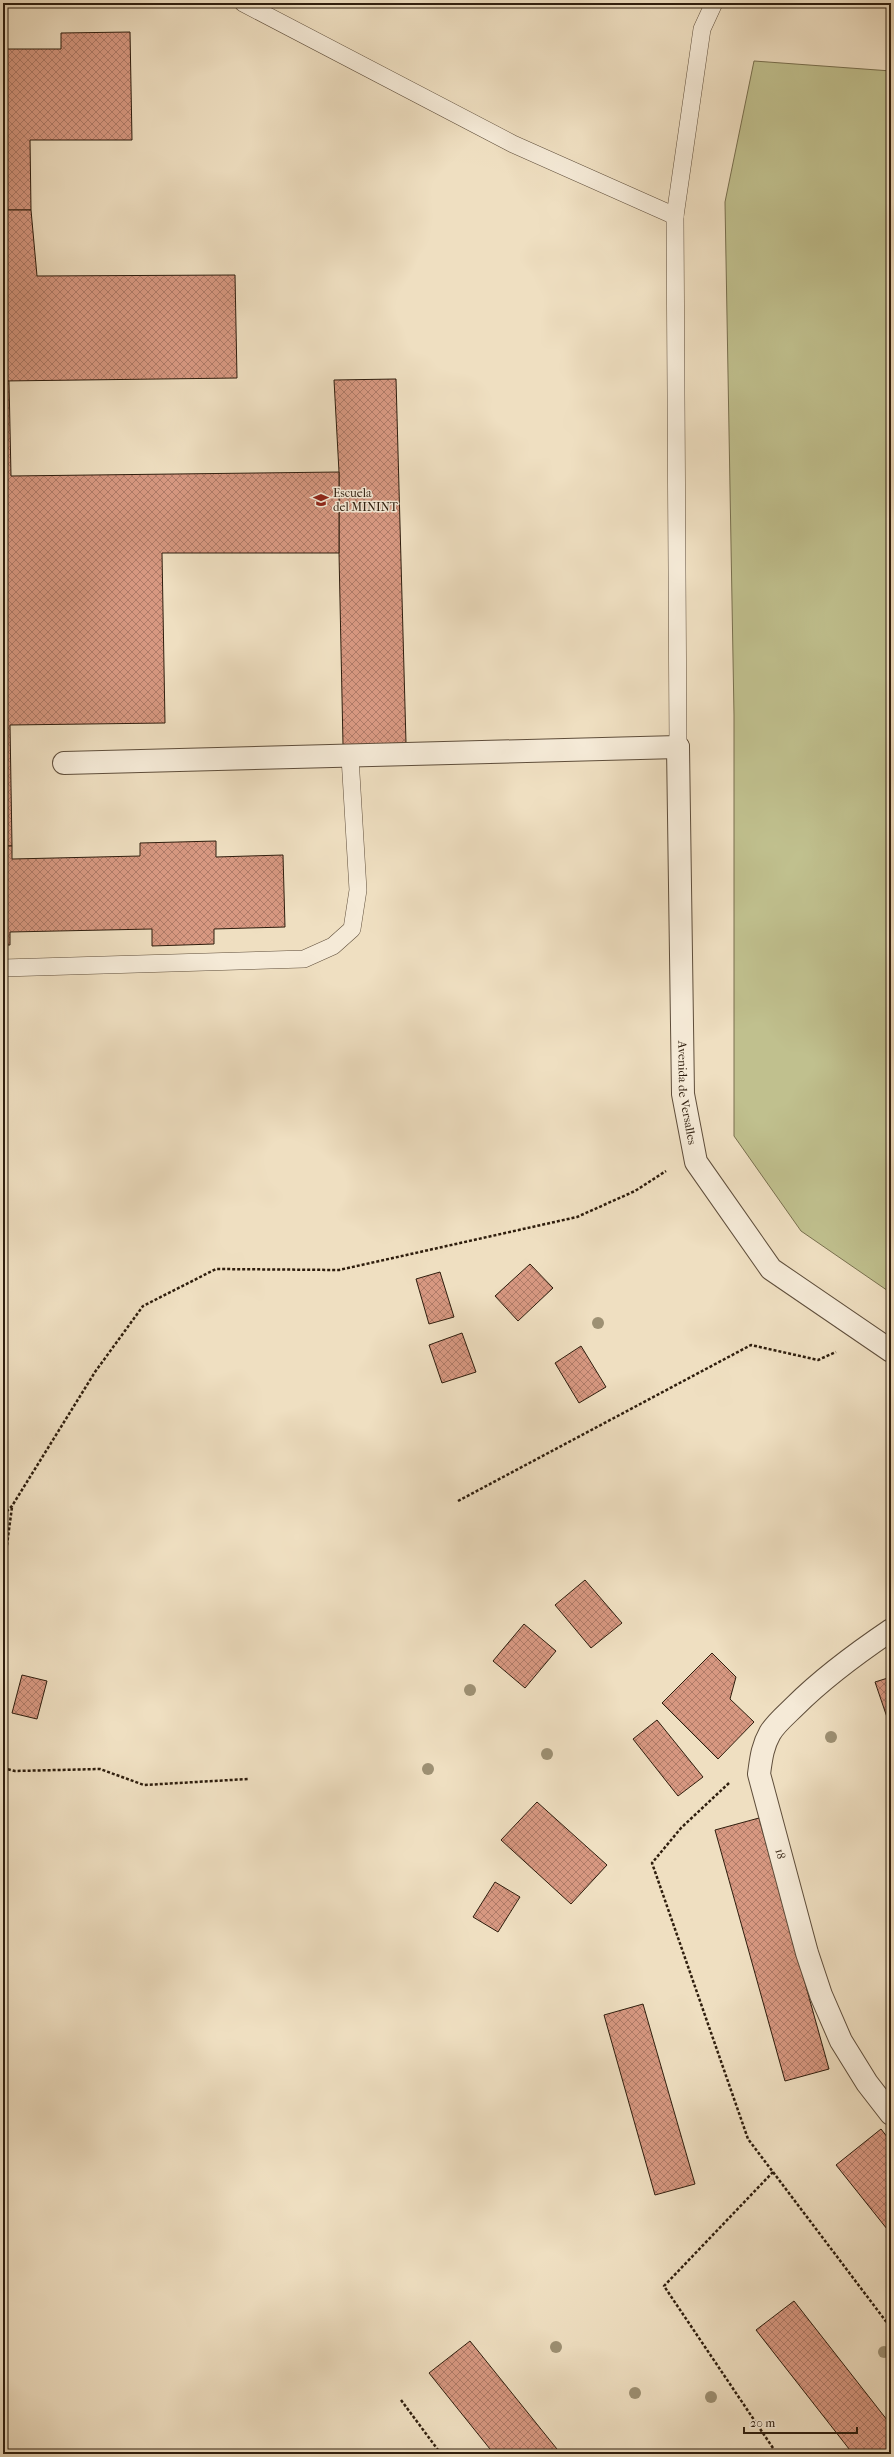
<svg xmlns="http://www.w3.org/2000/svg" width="894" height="2457" font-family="'IM FELL French Canon',serif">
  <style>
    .grass { fill: #c0c08e; stroke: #786f4e }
    .building { fill: url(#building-cross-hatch); stroke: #2f1e0e }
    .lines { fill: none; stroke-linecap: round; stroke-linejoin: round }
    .service-casing { stroke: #5f4e3b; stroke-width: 18 }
    .minor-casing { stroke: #5f4e3b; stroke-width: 24 }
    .tertiary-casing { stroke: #5f4e3b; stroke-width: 24 }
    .path { stroke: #2f1e0e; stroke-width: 2.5; stroke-dasharray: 3 2; stroke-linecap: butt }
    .service { stroke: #f5ead7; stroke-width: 17 }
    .minor { stroke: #f5ead7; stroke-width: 22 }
    .tertiary { stroke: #f5ead7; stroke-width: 22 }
    .tree { fill: #9d9073 }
    .labels { text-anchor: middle; stroke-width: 3; stroke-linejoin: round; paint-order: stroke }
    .poi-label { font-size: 12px; fill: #2f1e0e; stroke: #f5ead7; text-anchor: start }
    .street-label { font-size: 12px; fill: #2f1e0e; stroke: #f5ead7 }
  </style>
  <defs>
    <pattern id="building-cross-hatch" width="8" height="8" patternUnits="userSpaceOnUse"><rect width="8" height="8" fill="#d79881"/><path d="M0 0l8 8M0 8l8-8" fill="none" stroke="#af7b68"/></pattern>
  </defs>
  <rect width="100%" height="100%" fill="#efdfc1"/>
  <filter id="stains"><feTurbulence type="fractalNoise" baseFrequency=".005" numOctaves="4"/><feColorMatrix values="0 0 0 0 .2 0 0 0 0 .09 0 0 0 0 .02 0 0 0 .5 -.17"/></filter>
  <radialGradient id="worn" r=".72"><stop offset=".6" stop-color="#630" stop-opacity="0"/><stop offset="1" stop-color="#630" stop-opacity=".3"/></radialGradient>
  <polygon class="grass" points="754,61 891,71 891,1293 801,1231 734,1136 734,715 725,202"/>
  <g class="building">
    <polygon points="130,32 132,140 30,140 31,210 3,210 3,49 61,49 61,33"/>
    <polygon points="3,210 31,210 37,276 235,275 237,378 3,381"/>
    <polygon points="396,379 406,743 343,745 339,553 339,472 334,380"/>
    <polygon points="3,381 9,381 11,476 339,472 339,553 162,553 165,723 10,725 12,846 3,846"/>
    <polygon points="216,841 216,857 283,855 285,927 214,929 214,944 152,946 152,929 10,932 10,945 3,945 3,846 12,846 12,859 140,856 140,843"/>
    <polygon points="530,1264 553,1288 518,1321 495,1296"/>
    <polygon points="440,1272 454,1317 429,1324 416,1279"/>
    <polygon points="462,1333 476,1372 442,1383 429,1345"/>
    <polygon points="581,1346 606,1387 579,1403 555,1363"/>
    <polygon points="585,1580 622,1623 591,1648 555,1605"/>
    <polygon points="524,1624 556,1651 525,1688 493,1661"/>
    <polygon points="712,1653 736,1677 730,1699 754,1722 718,1759 662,1703"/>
    <polygon points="22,1675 47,1681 37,1719 12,1713"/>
    <polygon points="891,1677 891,1729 875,1682"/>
    <polygon points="657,1720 703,1777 678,1796 633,1739"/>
    <polygon points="537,1802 607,1865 571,1904 501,1840"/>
    <polygon points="759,1818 829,2069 785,2081 715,1830"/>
    <polygon points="495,1882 520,1897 498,1932 473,1917"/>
    <polygon points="643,2004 695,2184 655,2195 604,2015"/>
    <polygon points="881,2129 891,2142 891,2234 836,2165"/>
    <polygon points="794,2301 891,2425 891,2454 853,2454 756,2330"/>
    <polygon points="470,2341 561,2454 494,2454 429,2373"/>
  </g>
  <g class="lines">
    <g class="service-casing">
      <g id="service">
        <polyline points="243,3 513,144 675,216"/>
        <polyline points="678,747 675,216 702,29 714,3"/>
        <polyline points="3,968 304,959 333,946 352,929 358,890 350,757"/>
      </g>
    </g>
    <g class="minor-casing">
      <g id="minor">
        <polyline points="64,763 678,747"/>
        <path id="s1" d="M891,1630C857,1653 824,1677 795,1706C786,1715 776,1723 770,1733C762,1747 761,1760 759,1774L807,1953L821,1995L841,2041L867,2083L891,2114"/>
      </g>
    </g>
    <g class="tertiary-casing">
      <g id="tertiary">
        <path id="s2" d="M678,747L683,1094L696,1162L771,1269L891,1351"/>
      </g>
    </g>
    <g class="path">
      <polyline points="458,1501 751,1345 818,1360 836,1352"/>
      <polyline points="3,1515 12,1506 95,1372 143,1306 216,1269 339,1270 577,1217 635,1191 666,1171"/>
      <polyline points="3,1575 12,1507"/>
      <polyline points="3,1768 15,1771 100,1769 144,1785 248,1779"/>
      <polyline points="729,1783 681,1828 652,1863 748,2139 891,2328"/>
      <polyline points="773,2172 664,2286 777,2454"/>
      <polyline points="401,2400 441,2454"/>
    </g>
    <use href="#service" class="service"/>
    <use href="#minor" class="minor"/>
    <use href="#tertiary" class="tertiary"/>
  </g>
  <g class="tree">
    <circle cx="598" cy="1323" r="6"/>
    <circle cx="470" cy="1690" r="6"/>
    <circle cx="831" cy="1737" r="6"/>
    <circle cx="547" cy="1754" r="6"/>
    <circle cx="428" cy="1769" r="6"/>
    <circle cx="556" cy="2347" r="6"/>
    <circle cx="884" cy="2352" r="6"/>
    <circle cx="635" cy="2393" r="6"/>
    <circle cx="711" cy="2397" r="6"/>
  </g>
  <defs>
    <g id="university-bare" transform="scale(1.2)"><path d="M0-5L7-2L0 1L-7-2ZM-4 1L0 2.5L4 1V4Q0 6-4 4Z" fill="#8f2418" stroke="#f5ead7" stroke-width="2.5" paint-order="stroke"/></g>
  </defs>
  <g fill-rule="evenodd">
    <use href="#university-bare" x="321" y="500"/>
  </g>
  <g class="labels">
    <g class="poi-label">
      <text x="333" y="497">Escuela<tspan x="333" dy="14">del MININT</tspan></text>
    </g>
    <g class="street-label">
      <text dy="4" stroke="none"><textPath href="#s2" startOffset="346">Avenida de Versalles</textPath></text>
      <text dy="4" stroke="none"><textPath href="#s1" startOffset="285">18</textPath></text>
    </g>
  </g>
  <rect width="894" height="2457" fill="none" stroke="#efdfc1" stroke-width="16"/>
  <rect x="4" y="4" width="886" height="2449" fill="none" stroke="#2f1e0e" stroke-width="2"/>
  <rect x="8" y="8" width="878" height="2441" fill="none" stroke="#2f1e0e"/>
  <path d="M744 2427v6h113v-6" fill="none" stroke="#2f1e0e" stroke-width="2"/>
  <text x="750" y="2427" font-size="12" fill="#2f1e0e" stroke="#f5ead7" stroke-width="3" paint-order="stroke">20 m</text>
  <rect width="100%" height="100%" filter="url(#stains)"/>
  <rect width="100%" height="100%" fill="url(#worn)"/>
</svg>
